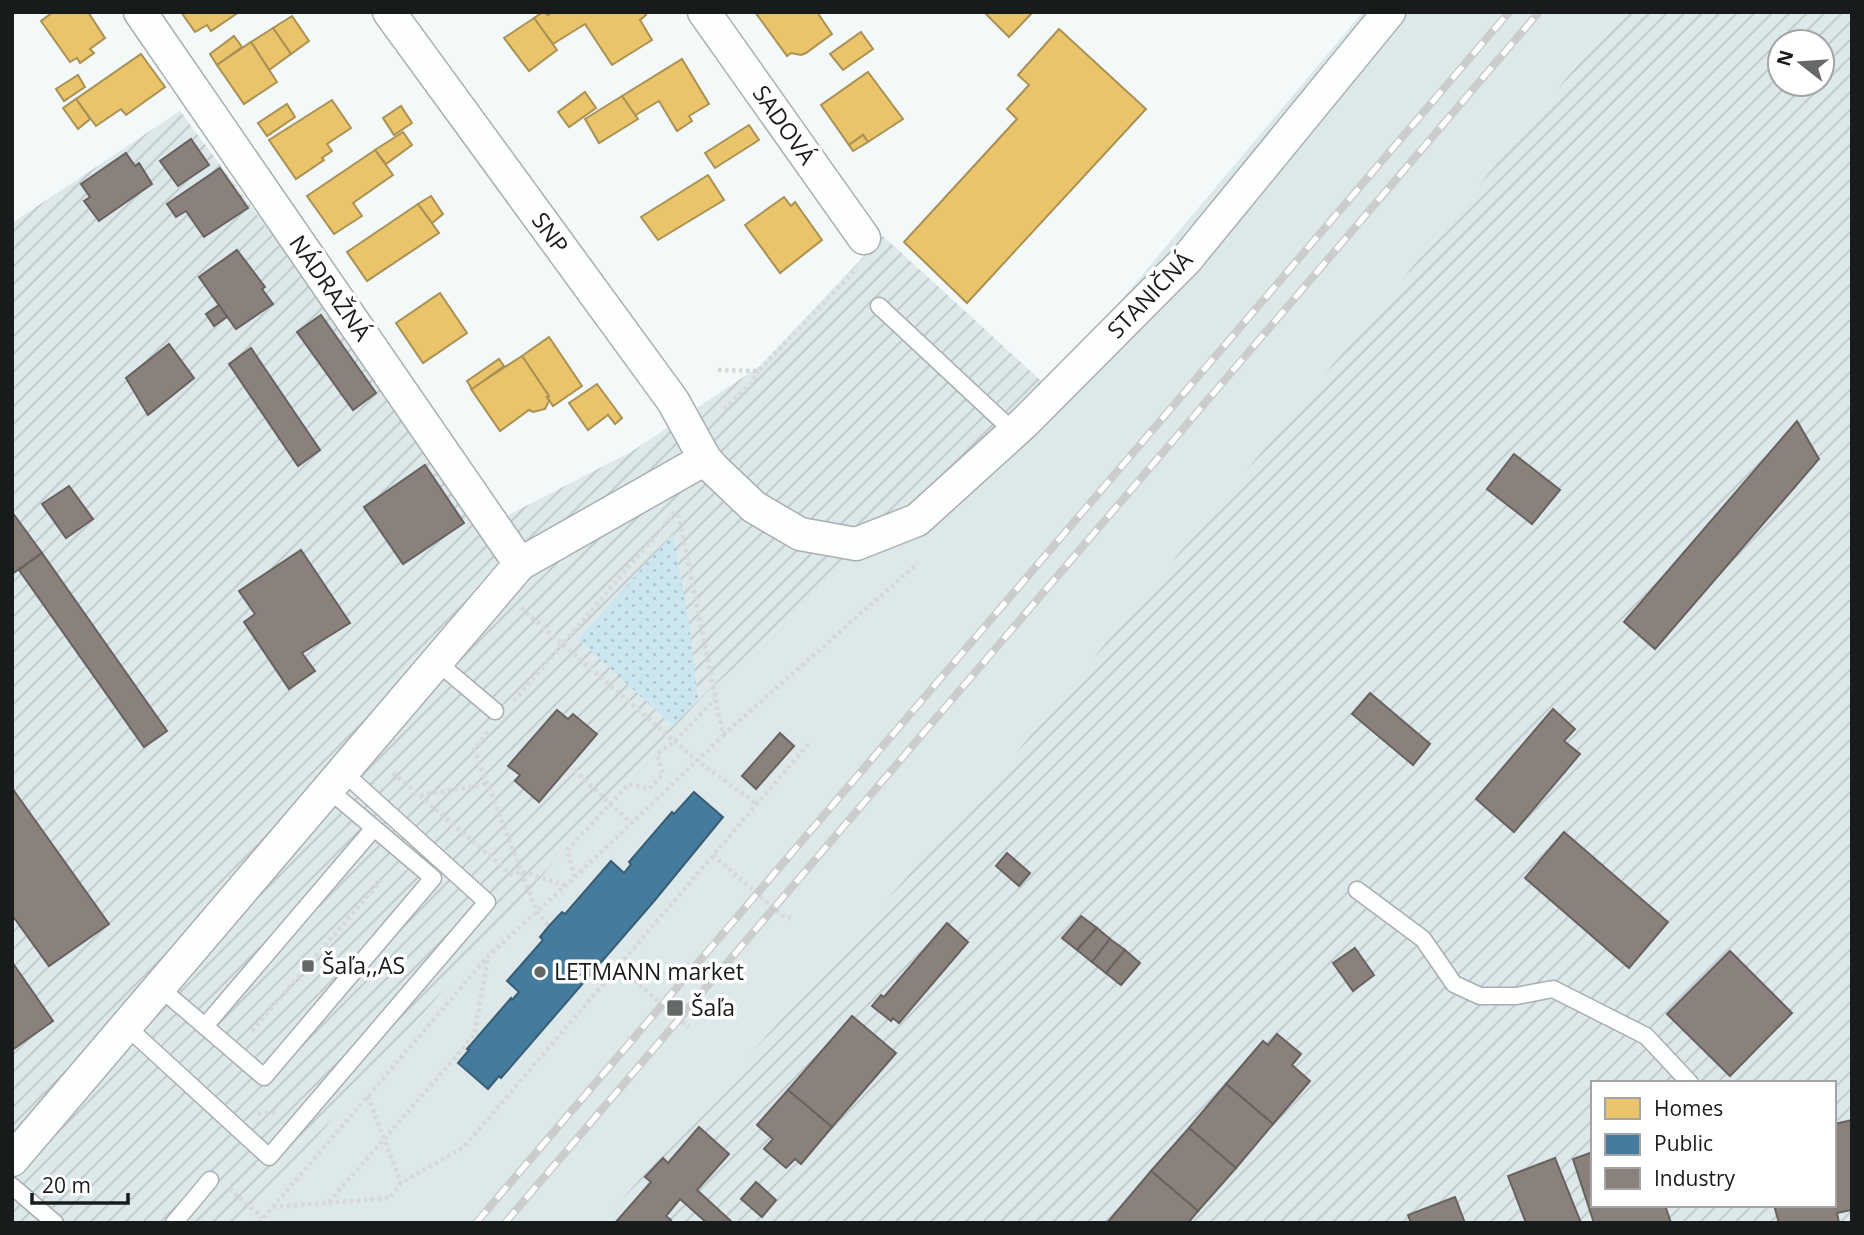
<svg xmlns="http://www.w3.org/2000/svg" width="1864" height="1235" font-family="'Open Sans',sans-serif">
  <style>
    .built { fill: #dde8eb }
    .industrial { fill: url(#industrial-furrows); fill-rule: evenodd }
    .park { fill: url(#park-dots) }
    .homes { fill: #e9c46a; stroke: #aa9153; stroke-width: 2 }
    .public { fill: #457b9d; stroke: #385e76; stroke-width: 2 }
    .industry { fill: #8a817c; stroke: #68625f; stroke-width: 2 }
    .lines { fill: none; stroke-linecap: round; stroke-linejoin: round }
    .lane-casing { stroke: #aaaeaf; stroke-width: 19 }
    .street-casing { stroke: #aaaeaf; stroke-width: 35 }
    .path { stroke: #d7d8d9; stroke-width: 4.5; stroke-dasharray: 3.5 3.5; stroke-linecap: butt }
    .lane { stroke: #fdfefe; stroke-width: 16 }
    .street { stroke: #fdfefe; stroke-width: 32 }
    .rail-casing { stroke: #cbcdcd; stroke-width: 8 }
    .rail { stroke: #fff; stroke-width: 5; stroke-dasharray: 16; stroke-linecap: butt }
    .poi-dot { fill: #656869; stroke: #fff; stroke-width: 2.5 }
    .labels { text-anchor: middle; stroke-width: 7; stroke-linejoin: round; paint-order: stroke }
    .street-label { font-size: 23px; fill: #181b1c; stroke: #fff }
    .poi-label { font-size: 23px; fill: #181b1c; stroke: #fff; text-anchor: start }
  </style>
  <defs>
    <pattern id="industrial-furrows" width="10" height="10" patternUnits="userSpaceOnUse" patternTransform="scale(1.75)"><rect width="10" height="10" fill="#dde8eb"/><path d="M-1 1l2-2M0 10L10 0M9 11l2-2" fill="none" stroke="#bdc6c9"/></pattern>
    <pattern id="park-dots" width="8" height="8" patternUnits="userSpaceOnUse" patternTransform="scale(1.75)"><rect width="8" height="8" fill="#cbe6ef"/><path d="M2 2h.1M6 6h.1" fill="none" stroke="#aec5cc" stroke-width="1.8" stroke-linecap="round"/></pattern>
  </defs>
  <rect width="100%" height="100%" fill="#f3f8f9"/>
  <polygon class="built" points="1363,12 1620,12 1011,759 602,1223 243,1223 567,847 705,694 1048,387"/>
  <g class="industrial">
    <path d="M1620,12H1852V1223H601L1011,759ZM1780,42H1822V84H1780ZM1593,1083H1834V1205H1593Z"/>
    <polygon points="180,111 489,525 631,452 760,366 883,236 1048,387 705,694 567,847 243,1223 12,1223 12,223"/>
  </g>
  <polygon class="park" points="673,534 689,624 698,698 673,726 578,639"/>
  <g class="homes">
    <polygon points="53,12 88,12 105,38 90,49 94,53 80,63 77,58 70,62 41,21"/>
    <polygon points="181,12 239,12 211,31 207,25 195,32"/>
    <polygon points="543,12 548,15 552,12 644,12 646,15 640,20 652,40 612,65 585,24 553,44 534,18"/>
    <polygon points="755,12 817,12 832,34 806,53 801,55 791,53 787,56"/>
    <polygon points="984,12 1033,12 1009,37"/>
    <polygon points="292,16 309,41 291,54 273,28"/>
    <polygon points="534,18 557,50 529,71 504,38"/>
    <polygon points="273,28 291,54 269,70 251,42"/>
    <polygon points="1059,29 1146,109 967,303 904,242 1017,119 1007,109 1029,85 1018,75"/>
    <polygon points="861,32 873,49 843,70 830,54"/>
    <polygon points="234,36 242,47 217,65 210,54"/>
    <polygon points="251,42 277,82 244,104 217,65"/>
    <polygon points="141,54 165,87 126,115 121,109 96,126 76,99"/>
    <polygon points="682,59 709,104 689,116 692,121 677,131 659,101 634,116 622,96"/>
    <polygon points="868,72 903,119 868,142 863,135 849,145 821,105"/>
    <polygon points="78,75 85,87 64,101 56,89"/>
    <polygon points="585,92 596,108 569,127 558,112"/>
    <polygon points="622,96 638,119 599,143 585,119"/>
    <polygon points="76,99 90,119 78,129 63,108"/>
    <polygon points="332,100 351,128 327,144 332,151 322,158 324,160 296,179 269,140"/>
    <polygon points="287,104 295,117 267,136 258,123"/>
    <polygon points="401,106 412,123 394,135 383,118"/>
    <polygon points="749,125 759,140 715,168 705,153"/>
    <polygon points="403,132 412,145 386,164 375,150"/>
    <polygon points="863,135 868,142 853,151 849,145"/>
    <polygon points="375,150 393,175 353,203 362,216 334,234 307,196"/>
    <polygon points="708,175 724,200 658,240 641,217"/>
    <polygon points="431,196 443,214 432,223 418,204"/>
    <polygon points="784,197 791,206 795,202 822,240 780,273 745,225"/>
    <polygon points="418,204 439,233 367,281 347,252"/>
    <polygon points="440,293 467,333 423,363 396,323"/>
    <polygon points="549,337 582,386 553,406 547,397 549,396 522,356"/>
    <polygon points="522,356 549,396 547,397 549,401 545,409 533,412 529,410 500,431 471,389"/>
    <polygon points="499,359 504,366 472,389 467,381"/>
    <polygon points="597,384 622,418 615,424 608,415 588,430 569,403"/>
  </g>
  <polygon class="public" points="694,792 723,817 655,900 501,1078 499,1076 488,1089 458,1063 469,1050 467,1049 511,998 512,1000 519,992 507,981 543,940 540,937 549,926 562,912 565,914 611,861 624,873 631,864 629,862 672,812 674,814"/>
  <g class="industry">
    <polygon points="191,139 209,165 178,186 160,161"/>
    <polygon points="126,153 135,166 139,163 152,184 99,221 84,201 90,197 81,184"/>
    <polygon points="220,168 248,208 204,237 186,211 176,217 167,204"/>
    <polygon points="237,250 265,287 262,289 273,304 236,329 199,277"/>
    <polygon points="219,305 227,317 214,326 206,314"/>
    <polygon points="321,315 376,393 353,410 297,332"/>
    <polygon points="169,344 194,378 148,415 126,378"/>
    <polygon points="251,348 320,450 298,466 229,364"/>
    <polygon points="1797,421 1819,459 1655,649 1624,622"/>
    <polygon points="1514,454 1560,490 1532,524 1487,489"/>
    <polygon points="425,465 464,523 403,564 364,507"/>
    <polygon points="69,486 93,519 66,538 42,504"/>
    <polygon points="12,512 42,553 12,574"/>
    <polygon points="301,550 350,623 302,653 315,671 289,689 244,622 255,614 239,591"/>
    <polygon points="42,553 167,731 144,747 19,570"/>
    <polygon points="1370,693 1430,744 1413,765 1352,714"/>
    <polygon points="1553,709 1575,729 1564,741 1580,754 1514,832 1476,799"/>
    <polygon points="557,710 568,719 573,714 597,734 539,802 515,781 520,775 508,766"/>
    <polygon points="780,733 794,746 756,789 742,776"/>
    <polygon points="12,788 109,924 49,966 12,915"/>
    <polygon points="1564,832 1668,922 1629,968 1525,878"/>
    <polygon points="1007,853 1030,873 1019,886 996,866"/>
    <polygon points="1081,916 1097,928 1077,950 1062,938"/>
    <polygon points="947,923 968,942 899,1023 893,1018 891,1021 872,1006 881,995 884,997"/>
    <polygon points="1097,928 1110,939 1092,962 1077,950"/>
    <polygon points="1110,939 1125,950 1106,973 1092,962"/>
    <polygon points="1355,948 1374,975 1353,991 1333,963"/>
    <polygon points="1125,950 1140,963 1121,985 1106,973"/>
    <polygon points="1730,951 1792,1013 1730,1076 1667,1014"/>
    <polygon points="12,962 53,1021 12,1050"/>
    <polygon points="852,1016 896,1053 832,1127 788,1090"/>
    <polygon points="1277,1034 1301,1054 1292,1065 1310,1081 1273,1124 1226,1084 1263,1041 1268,1045"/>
    <polygon points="1226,1084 1273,1124 1236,1168 1189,1128"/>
    <polygon points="788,1090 832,1127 801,1164 795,1159 786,1168 764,1149 773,1139 757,1125"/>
    <polygon points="1852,1120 1852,1213 1851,1210 1837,1213 1839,1223 1779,1223 1774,1205 1834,1205 1834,1124"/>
    <polygon points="699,1127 729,1154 697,1190 733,1223 707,1223 680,1199 666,1216 671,1220 668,1223 615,1223 651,1182 645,1177 663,1158 668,1163"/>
    <polygon points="1189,1128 1236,1168 1198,1211 1151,1171"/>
    <polygon points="1593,1152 1593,1205 1665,1205 1671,1223 1594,1223 1573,1159"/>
    <polygon points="1555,1158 1581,1223 1526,1223 1508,1176"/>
    <polygon points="1151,1171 1198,1211 1188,1223 1107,1223"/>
    <polygon points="756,1182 776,1200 762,1217 741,1199"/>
    <polygon points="1455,1197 1465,1223 1411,1223 1408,1215"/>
  </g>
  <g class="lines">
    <g class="lane-casing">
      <g id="lane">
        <polyline points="879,306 1014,432"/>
        <polyline points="437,662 495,711"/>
        <polyline points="1357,890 1423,939 1454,984 1480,996 1516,996 1553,989 1646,1036 1690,1083"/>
        <polyline points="159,987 264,1077 433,878 328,789"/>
        <polyline points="126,1026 269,1157 487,902 343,772"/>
        <polyline points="205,1026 374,828"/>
        <polyline points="12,1186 55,1223"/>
        <polyline points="174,1223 210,1180"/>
      </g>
    </g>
    <g class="street-casing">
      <g id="street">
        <polyline points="140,12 520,564"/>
        <polyline points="389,12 673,401 705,459 713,468 754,507 800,534 856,544 917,520 1025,422 1186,260 1389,12"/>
        <polyline points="704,12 864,238"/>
        <polyline points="12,1160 520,564 705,459"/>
      </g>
    </g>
    <g class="path">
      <polyline points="718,370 758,371 857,268"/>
      <polyline points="724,409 750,385 758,371"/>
      <polyline points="521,608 696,760 757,804"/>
      <polyline points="514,701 672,516"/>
      <polyline points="488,732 474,749 537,912 549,926"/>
      <polyline points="723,735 918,563"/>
      <polyline points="574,770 631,823"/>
      <polyline points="393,773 512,875 521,871 565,885"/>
      <polyline points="420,795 487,784"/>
      <polyline points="713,855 783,916 791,918"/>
      <polyline points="575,877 567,850 629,784 649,789 663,774 657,754 674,742 715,699"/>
      <polyline points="598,965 610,975"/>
      <polyline points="618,967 689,1027"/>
      <polyline points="252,1031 381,880"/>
      <polyline points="368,1096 401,1183"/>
      <polyline points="258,1114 277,1112"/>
      <polyline points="229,1189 263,1218"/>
      <polyline points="329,1202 474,1036 488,958"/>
      <polyline points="273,1207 390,1198 401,1183 464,1147 810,742"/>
      <polyline points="259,1223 489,955 575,877 723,736 679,517 672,512"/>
    </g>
    <use href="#lane" class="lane"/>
    <use href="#street" class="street"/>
    <g class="rail-casing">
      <g id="rail">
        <polyline points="476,1223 1509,12"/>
        <polyline points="505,1223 1539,12"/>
      </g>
    </g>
    <use href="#rail" class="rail"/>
  </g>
  <g class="poi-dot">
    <rect x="301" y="959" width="14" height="14" rx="3.5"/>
    <circle cx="540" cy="972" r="7"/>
    <rect x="666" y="999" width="18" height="18" rx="3.5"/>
  </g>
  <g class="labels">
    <g class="street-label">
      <text transform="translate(784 125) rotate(55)" y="8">SADOVÁ</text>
      <text transform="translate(550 233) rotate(54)" y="8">SNP</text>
      <text transform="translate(330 288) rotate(55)" y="8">NÁDRAŽNÁ</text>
      <text transform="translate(1150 295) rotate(-46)" y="8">STANIČNÁ</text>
    </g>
    <g class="poi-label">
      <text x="322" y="974">Šaľa,,AS</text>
      <text x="554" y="980">LETMANN market</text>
      <text x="691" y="1016">Šaľa</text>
    </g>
  </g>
  <rect width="1864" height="1235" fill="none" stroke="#181b1c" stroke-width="28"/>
  <rect x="1591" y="1081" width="245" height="126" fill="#ffffff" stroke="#a3a4a4" stroke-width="2"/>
  <rect x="1605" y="1098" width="35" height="21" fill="#e9c46a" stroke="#a3a4a4" stroke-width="2"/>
  <text x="1654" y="1116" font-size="21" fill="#181b1c">Homes</text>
  <rect x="1605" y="1134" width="35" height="21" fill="#457b9d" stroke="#a3a4a4" stroke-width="2"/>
  <text x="1654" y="1151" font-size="21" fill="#181b1c">Public</text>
  <rect x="1605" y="1168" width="35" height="21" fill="#8a817c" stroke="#a3a4a4" stroke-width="2"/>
  <text x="1654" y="1186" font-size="21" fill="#181b1c">Industry</text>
  <g transform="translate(1801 63) rotate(287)"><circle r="33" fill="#ffffff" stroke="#a3a4a4" stroke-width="2"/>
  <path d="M0-5L12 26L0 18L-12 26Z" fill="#656869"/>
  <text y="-10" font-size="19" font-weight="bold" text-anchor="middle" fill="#181b1c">N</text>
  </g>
  <path d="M32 1193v10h96v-10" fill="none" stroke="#181b1c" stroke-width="3.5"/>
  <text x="42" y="1193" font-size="21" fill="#181b1c" stroke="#ffffff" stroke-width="5" paint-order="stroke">20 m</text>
</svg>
